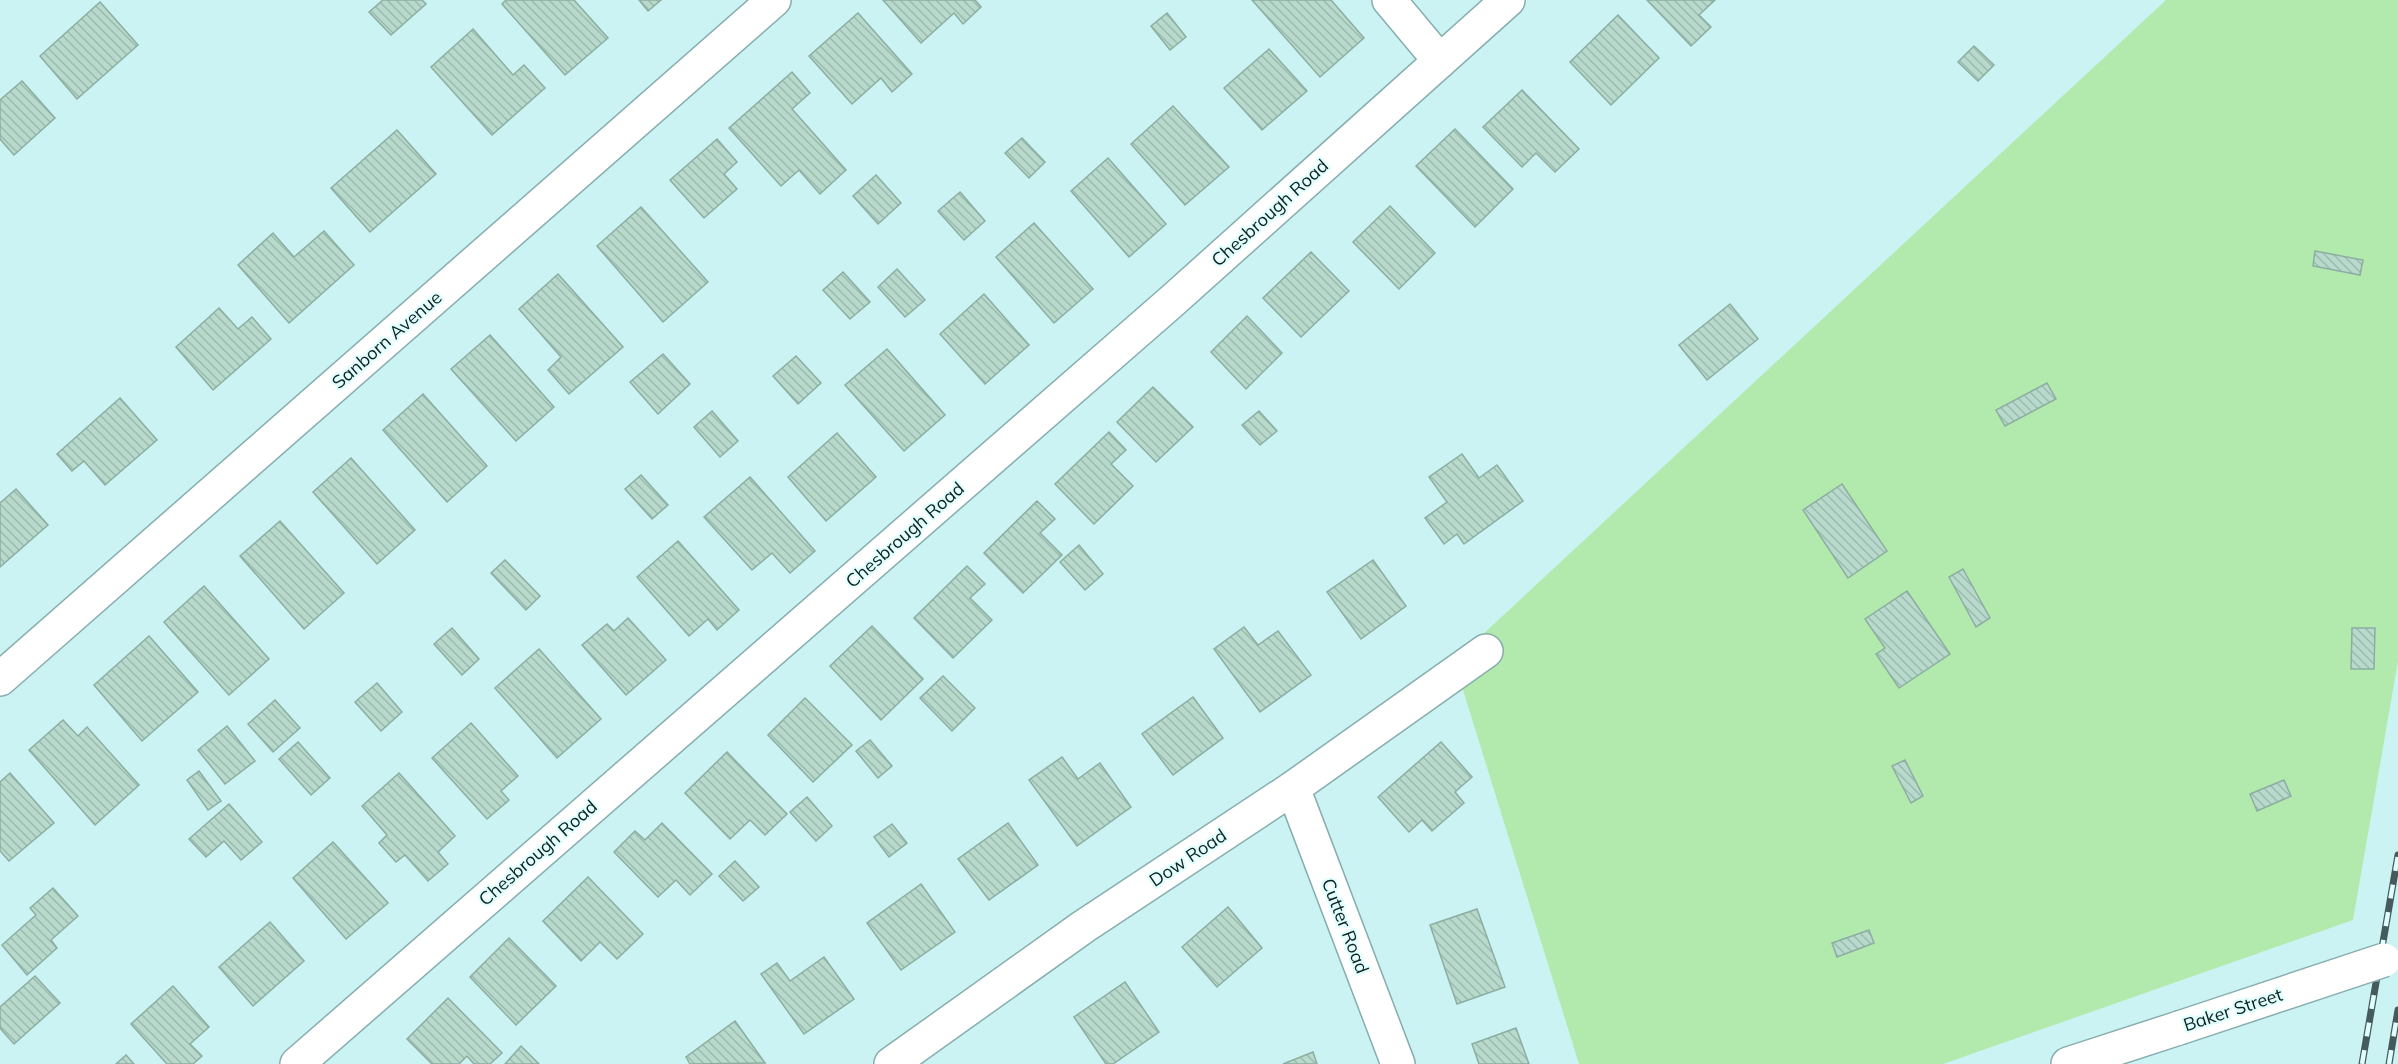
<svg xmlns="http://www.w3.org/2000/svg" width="2398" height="1064" font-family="Mulish,sans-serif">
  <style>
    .green { fill: #b2eaad }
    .building { fill: url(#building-back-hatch); stroke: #8caea1; stroke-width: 1.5 }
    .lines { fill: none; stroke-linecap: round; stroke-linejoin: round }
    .minor-casing { stroke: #87adad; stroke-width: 36 }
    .minor { stroke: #fff; stroke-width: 33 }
    .rail-casing { stroke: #455b5b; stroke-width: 7 }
    .rail { stroke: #dffffe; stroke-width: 4.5; stroke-dasharray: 14; stroke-linecap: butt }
    .minor-bridge-casing { stroke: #87adad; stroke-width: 36; stroke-linecap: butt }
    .minor-bridge { stroke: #fff; stroke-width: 33 }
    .labels { text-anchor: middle; stroke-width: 4.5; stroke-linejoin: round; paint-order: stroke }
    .street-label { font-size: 18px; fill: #101f1f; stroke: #dffffe }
  </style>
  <defs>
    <pattern id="building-back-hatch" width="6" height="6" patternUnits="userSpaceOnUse" patternTransform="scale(1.5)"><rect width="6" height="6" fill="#b7dacc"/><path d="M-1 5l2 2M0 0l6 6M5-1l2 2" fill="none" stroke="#9cbbaf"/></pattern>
  </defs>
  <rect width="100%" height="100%" fill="#cbf3f3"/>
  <polygon class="green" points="2166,0 2398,0 2398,661 2353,920 1943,1064 1579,1064 1454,661"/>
  <g class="building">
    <polygon points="383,0 422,0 426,4 391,35 369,12"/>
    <polygon points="506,0 574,0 608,38 565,75 502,4"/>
    <polygon points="639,0 661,0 648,11"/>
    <polygon points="883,0 975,0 981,7 963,24 954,13 921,43"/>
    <polygon points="1252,0 1331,0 1364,38 1320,77"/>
    <polygon points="1647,0 1715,0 1699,15 1711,27 1691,46"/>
    <polygon points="100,2 138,45 77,99 40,56"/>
    <polygon points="858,13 912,74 892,92 881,78 852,104 809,56"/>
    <polygon points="1167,13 1186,37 1170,50 1151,26"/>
    <polygon points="1618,15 1659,58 1611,105 1570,62"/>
    <polygon points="473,29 513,75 524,65 545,88 492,135 431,67"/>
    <polygon points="1974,46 1994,65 1978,81 1958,62"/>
    <polygon points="1269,49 1307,91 1262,130 1224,88"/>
    <polygon points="792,72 810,93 792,109 846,170 820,194 799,170 781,186 729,128"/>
    <polygon points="22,81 55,118 14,155 0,139 0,100"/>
    <polygon points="1522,90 1579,149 1555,172 1536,153 1522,167 1483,127"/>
    <polygon points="1173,106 1229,167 1185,205 1131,144"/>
    <polygon points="1455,129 1513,189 1475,227 1416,166"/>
    <polygon points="397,130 436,174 370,232 331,188"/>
    <polygon points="1022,138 1045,162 1029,178 1005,153"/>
    <polygon points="717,139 737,162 724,174 737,189 704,218 670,180"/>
    <polygon points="1108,158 1166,224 1129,257 1071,191"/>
    <polygon points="876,175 901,203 878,224 853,196"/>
    <polygon points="960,192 985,221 964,240 938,211"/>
    <polygon points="1390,206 1435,253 1399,289 1353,242"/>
    <polygon points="641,207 708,282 663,322 597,246"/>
    <polygon points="1034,223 1093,289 1054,323 996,257"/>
    <polygon points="324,231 354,265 289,323 238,265 273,233 294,257"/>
    <polygon points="2315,251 2363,260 2360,275 2313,266"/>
    <polygon points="1311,252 1349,291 1301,337 1263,298"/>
    <polygon points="897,269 925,300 905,317 878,287"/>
    <polygon points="843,272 870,302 850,319 823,290"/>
    <polygon points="558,274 623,347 569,394 548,370 561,357 519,309"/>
    <polygon points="984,294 1029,345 985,384 940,334"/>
    <polygon points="1730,304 1758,339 1707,380 1679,345"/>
    <polygon points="219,308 238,329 252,317 271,339 213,390 176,347"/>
    <polygon points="1247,316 1282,353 1246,389 1211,352"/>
    <polygon points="490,335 554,407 516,441 451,369"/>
    <polygon points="887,349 945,415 904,451 845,385"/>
    <polygon points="663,354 690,384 658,414 630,382"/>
    <polygon points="796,356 821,383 798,404 773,376"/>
    <polygon points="2047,383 2056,399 2005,426 1996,410"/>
    <polygon points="1153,387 1193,427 1156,462 1117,422"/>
    <polygon points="423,394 487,466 447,502 383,430"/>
    <polygon points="120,398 157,440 105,485 84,461 72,471 57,454"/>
    <polygon points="712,411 738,441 720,457 694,427"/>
    <polygon points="1259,411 1277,431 1260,445 1242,425"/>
    <polygon points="1109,432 1126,450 1111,464 1133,486 1094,524 1055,484"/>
    <polygon points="837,433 876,477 826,521 788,477"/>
    <polygon points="1462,454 1479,478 1497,465 1523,501 1464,544 1457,534 1444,544 1425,518 1447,502 1429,477"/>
    <polygon points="351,458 415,530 377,564 313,492"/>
    <polygon points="641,475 668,505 652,519 625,489"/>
    <polygon points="750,477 815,551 790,573 772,553 752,570 704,517"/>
    <polygon points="1842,484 1887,551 1848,578 1803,510"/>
    <polygon points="16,489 48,525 0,567 0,503"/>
    <polygon points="1037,501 1055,519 1040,533 1062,555 1023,593 984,553"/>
    <polygon points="280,521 344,593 304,629 240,556"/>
    <polygon points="678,541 739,610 717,630 708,619 689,636 637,577"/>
    <polygon points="1079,545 1103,574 1085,590 1060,562"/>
    <polygon points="505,560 540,596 526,610 491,573"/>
    <polygon points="1373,560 1406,606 1361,639 1327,592"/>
    <polygon points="967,566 985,584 970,598 992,620 953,658 914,618"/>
    <polygon points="1963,569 1990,618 1976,627 1949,577"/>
    <polygon points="204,586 269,659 229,695 164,622"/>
    <polygon points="1907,591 1950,654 1899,688 1876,654 1885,648 1865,619"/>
    <polygon points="628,618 666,660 626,695 582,645 607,624 614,631"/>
    <polygon points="872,626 923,679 881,720 830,666"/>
    <polygon points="1244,627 1258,645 1278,631 1311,675 1260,712 1214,649"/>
    <polygon points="452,628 479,659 462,675 434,644"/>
    <polygon points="2352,628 2375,628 2374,669 2351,669"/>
    <polygon points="149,636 198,692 142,741 94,685"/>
    <polygon points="539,649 601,719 557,758 495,688"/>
    <polygon points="943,676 975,708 952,731 920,698"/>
    <polygon points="377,683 402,712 381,731 355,702"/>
    <polygon points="1193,697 1223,738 1173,775 1142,734"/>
    <polygon points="805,698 852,745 813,782 768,735"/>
    <polygon points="275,700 300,728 273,752 248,724"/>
    <polygon points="63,720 78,736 87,727 139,785 95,825 29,750"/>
    <polygon points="471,723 518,776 501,791 509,800 487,819 432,758"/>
    <polygon points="227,726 255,761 225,784 198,750"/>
    <polygon points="870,740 892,766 878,778 856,751"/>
    <polygon points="298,742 330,778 311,795 279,759"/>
    <polygon points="1441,742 1472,777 1455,792 1464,803 1432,831 1422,820 1409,832 1378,797"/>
    <polygon points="727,752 787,814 765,835 750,820 730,839 685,793"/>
    <polygon points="1062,757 1078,779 1100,763 1131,807 1077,846 1029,780"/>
    <polygon points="1905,760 1923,796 1911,803 1892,766"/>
    <polygon points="199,771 221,801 208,810 187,780"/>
    <polygon points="10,773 54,823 9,861 0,851 0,782"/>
    <polygon points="399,773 455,836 438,852 448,864 428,881 405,855 396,862 379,843 387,835 362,806"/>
    <polygon points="2284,780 2291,796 2257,811 2250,794"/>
    <polygon points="807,797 832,826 816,841 790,812"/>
    <polygon points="229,804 262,842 241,860 224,841 206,857 189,839"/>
    <polygon points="662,823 712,874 690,895 676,880 658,897 614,852 635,831 645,840"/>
    <polygon points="1008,823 1038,865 989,900 958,859"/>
    <polygon points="892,824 907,843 889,857 874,837"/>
    <polygon points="333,842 388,903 346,939 293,878"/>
    <polygon points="735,861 759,887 743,901 719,876"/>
    <polygon points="588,877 643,934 617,959 600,942 581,961 543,921"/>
    <polygon points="921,884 955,932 901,970 867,923"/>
    <polygon points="53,888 78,916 51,940 57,948 27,975 2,945 36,915 30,908"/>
    <polygon points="1228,907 1262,948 1217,987 1182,947"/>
    <polygon points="1477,909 1505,987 1457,1004 1430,925"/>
    <polygon points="270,922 304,961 253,1006 219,967"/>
    <polygon points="1869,930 1874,943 1837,957 1832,943"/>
    <polygon points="509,938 556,986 516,1025 470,977"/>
    <polygon points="824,957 854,999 804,1034 761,974 777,963 790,981"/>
    <polygon points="35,976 60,1003 14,1044 0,1028 0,1007"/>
    <polygon points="1125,982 1159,1032 1113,1064 1106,1064 1074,1017"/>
    <polygon points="173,986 209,1027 190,1044 202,1056 193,1064 167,1064 131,1024"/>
    <polygon points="448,998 502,1053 490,1064 474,1064 467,1056 459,1064 432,1064 407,1039"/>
    <polygon points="735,1021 765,1063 690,1064 686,1057"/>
    <polygon points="1516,1028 1529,1064 1479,1064 1472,1044"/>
    <polygon points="521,1046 539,1064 505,1064"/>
    <polygon points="1313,1052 1317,1064 1283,1064"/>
    <polygon points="126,1055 134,1064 116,1064"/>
  </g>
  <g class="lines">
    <g class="minor-casing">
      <g id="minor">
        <polyline points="1389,0 1440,61"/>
        <polyline points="0,679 774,0"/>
        <polyline points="1293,788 1398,1064"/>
        <polyline points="297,1064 1171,302 1508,0"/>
        <polyline points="891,1064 1083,927 1293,788 1486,651"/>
        <polyline points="2068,1064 2179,1028"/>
      </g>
    </g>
    <use href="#minor" class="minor"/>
    <g class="rail-casing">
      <g id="rail">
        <polyline points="2362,1064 2398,855"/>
        <polyline points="2389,1064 2398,1010"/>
      </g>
    </g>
    <use href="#rail" class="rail"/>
    <g class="minor-bridge-casing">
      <polyline id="minor-bridge" points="2179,1028 2384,960"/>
    </g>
    <use href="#minor-bridge" class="minor-bridge"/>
  </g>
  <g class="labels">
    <g class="street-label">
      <text transform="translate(1270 213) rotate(-42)" y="6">Chesbrough Road</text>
      <text transform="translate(387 340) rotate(-41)" y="6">Sanborn Avenue</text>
      <text transform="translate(905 535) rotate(-41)" y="6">Chesbrough Road</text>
      <text transform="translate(538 853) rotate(-41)" y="6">Chesbrough Road</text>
      <text transform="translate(1188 858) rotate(-34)" y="6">Dow Road</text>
      <text transform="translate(1345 926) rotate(69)" y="6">Cutter Road</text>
      <text transform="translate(2233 1010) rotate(-18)" y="6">Baker Street</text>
    </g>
  </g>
</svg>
